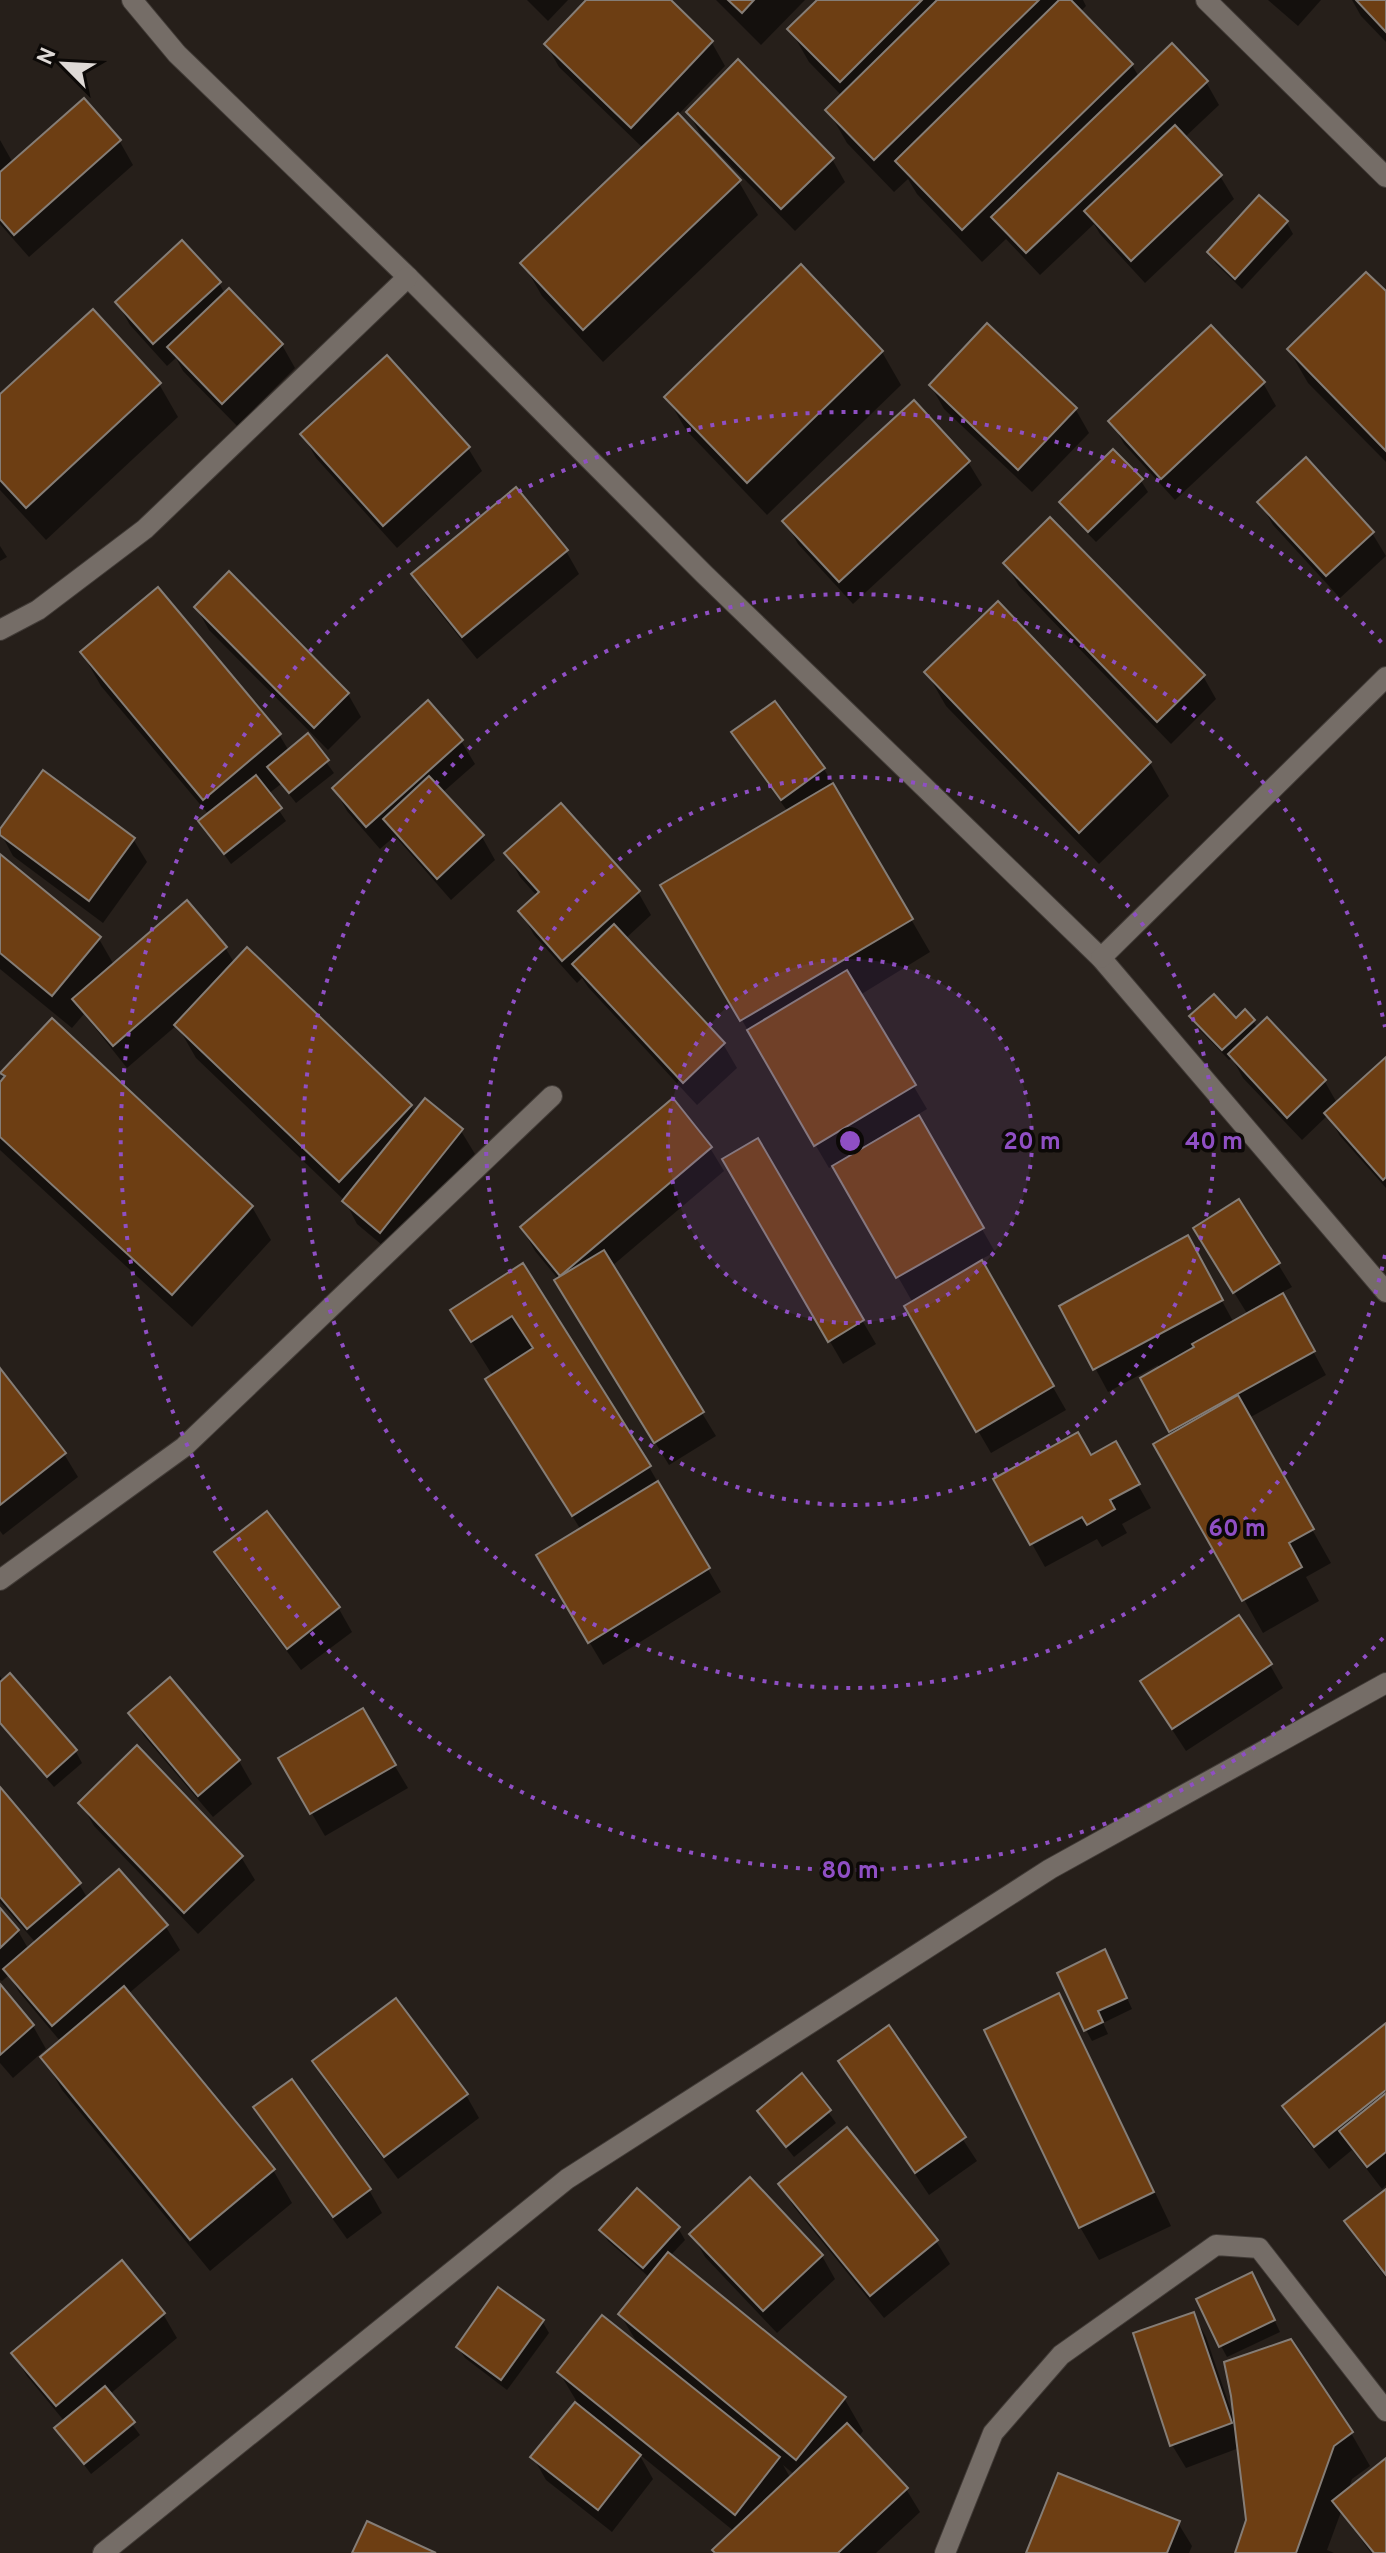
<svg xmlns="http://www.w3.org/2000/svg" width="1386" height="2553" font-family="Overpass,sans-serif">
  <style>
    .shadow { fill: #0007; fill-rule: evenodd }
    .building { fill: #6d3e13; stroke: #857d76; stroke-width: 2 }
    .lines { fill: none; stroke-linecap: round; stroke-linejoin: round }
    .street-casing { stroke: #413b37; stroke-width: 22 }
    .street { stroke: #756d67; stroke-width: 20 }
    .ring { fill: none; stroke: #8f4fc4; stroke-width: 4; stroke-dasharray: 4 8 }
    .centre { fill: #8f4fc4; stroke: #0c0907; stroke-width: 4 }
    .ring-label { font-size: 24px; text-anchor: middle; font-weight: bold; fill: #8f4fc4; stroke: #0c0907; stroke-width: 7; stroke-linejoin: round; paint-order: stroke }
  </style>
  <rect width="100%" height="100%" fill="#261f1a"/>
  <g class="shadow">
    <polygon points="527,0 568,0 548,21"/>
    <polygon points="588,0 668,0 712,43 725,66 678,115 739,182 758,215 603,362 542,296 523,263 644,149 559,67 546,44"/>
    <polygon points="716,0 805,0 761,45"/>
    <polygon points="819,0 1083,0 1086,6 1080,12 1132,65 1139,77 1206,82 1219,105 1184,138 1220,176 1234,199 1145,283 1100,234 1094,224 1040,275 1006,239 982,262 917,194 908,179 894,192 847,143 828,110 842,96 809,62 790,29"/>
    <polygon points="1268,0 1321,0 1298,26"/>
    <polygon points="1352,0 1386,0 1386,42 1361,16"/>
    <polygon points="84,100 120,142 133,165 29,257 0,224 0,140 13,163"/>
    <polygon points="688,112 832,159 845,182 795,231 701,135"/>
    <polygon points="1259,198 1287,223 1293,234 1242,289 1216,264 1210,253"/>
    <polygon points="219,283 225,294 282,345 295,368 237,426 183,371 176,358 167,366 130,325 117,302"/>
    <polygon points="1386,294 1386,462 1308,383 1289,350"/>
    <polygon points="987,326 1076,410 1089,433 1032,492 944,409 931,386"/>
    <polygon points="882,352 901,385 767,515 686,430 667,397"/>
    <polygon points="1263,383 1276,406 1175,500 1124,444 1111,421"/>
    <polygon points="159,384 178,417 46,540 0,490 0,397"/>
    <polygon points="303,435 468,448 482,471 397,548 316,458"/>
    <polygon points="968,462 982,485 853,604 798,544 785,521"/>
    <polygon points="1141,481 1148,492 1096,542 1068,513 1061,502"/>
    <polygon points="1260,502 1372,533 1386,556 1340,598 1273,525"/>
    <polygon points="0,546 7,557 0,561"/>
    <polygon points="566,551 579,574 477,659 427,597 414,574"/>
    <polygon points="1005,563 1203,676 1216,699 1171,744 1019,586"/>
    <polygon points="229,574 348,694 361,717 328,750 209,630 196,607"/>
    <polygon points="157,589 280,736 289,751 307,736 334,773 296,803 281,784 268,794 286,821 231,864 200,821 209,815 101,686 82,653"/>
    <polygon points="998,604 1150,763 1169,796 1099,864 946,706 927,673"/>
    <polygon points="775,703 824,769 930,952 860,995 927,1109 917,1115 995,1252 980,1260 1066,1410 991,1453 906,1307 913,1303 834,1165 829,1168 663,886 788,812 747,755 734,732"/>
    <polygon points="461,741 475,764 442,793 482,837 495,860 451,900 395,836 380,849 347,811 334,788"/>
    <polygon points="0,832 133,839 147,862 103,923 13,856"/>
    <polygon points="507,854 638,892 651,915 625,939 723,1044 737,1068 697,1105 588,987 582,978 577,983 534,935 521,912 537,896 520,877"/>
    <polygon points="0,857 99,939 114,965 187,902 226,949 235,964 411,1106 415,1114 461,1131 475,1154 394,1255 357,1224 345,1201 196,1058 177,1025 127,1068 84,1014 72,1028 0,969"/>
    <polygon points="1192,1017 1253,1021 1258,1029 1267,1020 1325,1082 1337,1103 1386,1060 1386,1188 1340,1136 1328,1115 1302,1140 1243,1078 1232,1058 1229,1060 1198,1028"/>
    <polygon points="3,1074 252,1207 271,1240 192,1327 0,1150 0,1085 5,1078"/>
    <polygon points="757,1141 876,1344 843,1364 725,1160"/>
    <polygon points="710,1148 724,1171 612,1266 716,1436 669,1465 570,1304 559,1280 535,1251 522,1228"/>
    <polygon points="1209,1252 1278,1264 1292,1287 1281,1293 1326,1375 1249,1418 1331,1563 1306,1577 1319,1601 1263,1633 1156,1444 1173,1435 1142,1379 1160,1369 1158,1365 1108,1392 1062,1306 1200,1261 1234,1323 1248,1315"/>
    <polygon points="523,1266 649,1467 721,1592 603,1665 538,1556 581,1530 507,1412 493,1376 452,1311"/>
    <polygon points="0,1371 64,1454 78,1477 3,1535 0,1531"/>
    <polygon points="1115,1444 1151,1508 1122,1524 1127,1533 1102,1547 1097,1539 1045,1567 996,1480 1091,1458"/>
    <polygon points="266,1514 339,1609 352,1632 301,1670 230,1576 217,1553"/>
    <polygon points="1270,1665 1283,1688 1186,1751 1156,1705"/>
    <polygon points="0,1676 3,1682 10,1676 76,1752 82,1763 54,1787 0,1724"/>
    <polygon points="170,1680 239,1761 252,1784 213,1817 144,1736 131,1713"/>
    <polygon points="362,1711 408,1788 325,1836 280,1759"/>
    <polygon points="0,1790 79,1884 88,1899 119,1871 166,1927 180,1950 128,1994 273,2170 292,2203 210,2271 62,2090 43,2057 61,2042 19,1992 9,1975 2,1981 0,1980 0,1911 18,1931 29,1950 36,1943 0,1902"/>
    <polygon points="81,1803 241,1857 255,1880 198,1934 94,1826"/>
    <polygon points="1111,1963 1132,2009 1103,2023 1108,2034 1092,2041 1086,2030"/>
    <polygon points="0,1987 33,2026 46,2049 13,2078 0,2063"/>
    <polygon points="1058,1996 1077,2029 1171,2226 1099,2260 1080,2227 987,2031"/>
    <polygon points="1386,2025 1386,2185 1382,2189 1352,2150 1329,2169 1298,2130 1285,2107"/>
    <polygon points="889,2028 977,2161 929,2195 840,2062"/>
    <polygon points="314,2062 466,2095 479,2118 398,2179 328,2085"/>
    <polygon points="802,2076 836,2123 794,2157 766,2122"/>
    <polygon points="255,2107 369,2190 382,2213 347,2239 269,2130"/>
    <polygon points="780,2184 936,2241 950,2264 884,2318 794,2207"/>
    <polygon points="1386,2191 1386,2278 1360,2244 1347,2221"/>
    <path d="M678,2228L685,2240L670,2256L844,2398L863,2431L858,2438L906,2489L920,2512L876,2553H716L735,2532L639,2454L653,2479L612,2532L546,2480L533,2457L577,2402L559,2372L639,2346L620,2314L650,2278L608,2241L602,2230ZM783,2465L795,2475L791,2479Z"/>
    <polygon points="692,2234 822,2256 835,2279 777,2333 705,2257"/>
    <polygon points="121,2263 163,2314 177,2338 110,2394 140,2435 91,2474 57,2429 65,2422 27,2376 13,2353"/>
    <polygon points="1258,2286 1280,2332 1227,2357 1221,2346"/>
    <polygon points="1193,2314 1206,2337 1234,2419 1351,2433 1370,2466 1352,2479 1348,2491 1386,2461 1386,2553 1371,2553 1341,2512 1327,2550 1334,2553 1237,2553 1248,2520 1239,2448 1186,2468 1172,2445"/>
    <polygon points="542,2321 549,2333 507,2390 465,2358 458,2347"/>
    <polygon points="1178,2523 1192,2546 1189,2553 1028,2553"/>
  </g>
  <g class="building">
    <polygon points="586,0 671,0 713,41 631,128 544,44"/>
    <polygon points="728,0 754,0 742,13"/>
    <polygon points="817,0 922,0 840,82 787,29"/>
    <polygon points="937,0 1039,0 874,160 825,110"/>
    <polygon points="1059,0 1071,0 1133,64 962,230 895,161"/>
    <polygon points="1356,0 1386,0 1386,32"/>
    <polygon points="1172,43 1208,81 1026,253 991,217"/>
    <polygon points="738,59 834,158 781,209 686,112"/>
    <polygon points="84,98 121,140 14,235 0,219 0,172"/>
    <polygon points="678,113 741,180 583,330 520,263"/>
    <polygon points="1175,125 1222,175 1131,261 1084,211"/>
    <polygon points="1259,195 1288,221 1235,279 1207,252"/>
    <polygon points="182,240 221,282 153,344 115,302"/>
    <polygon points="801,264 883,351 747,483 664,397"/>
    <polygon points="1366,272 1386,291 1386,451 1287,349"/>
    <polygon points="229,288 283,344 222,404 167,347"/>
    <polygon points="93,309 161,383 26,508 0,480 0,394"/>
    <polygon points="987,323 1077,408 1018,470 929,385"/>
    <polygon points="1211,325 1265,382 1161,479 1108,421"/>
    <polygon points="387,355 470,447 383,526 300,434"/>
    <polygon points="914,400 970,461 839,582 782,521"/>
    <polygon points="1113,449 1143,479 1088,532 1059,502"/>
    <polygon points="1306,457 1374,532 1326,576 1257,502"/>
    <polygon points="516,487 568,550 462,637 411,574"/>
    <polygon points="1050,517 1205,675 1157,722 1003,563"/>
    <polygon points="229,571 349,693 314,728 194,607"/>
    <polygon points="158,587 281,734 203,800 80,652"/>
    <polygon points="998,601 1151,762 1079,833 924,672"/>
    <polygon points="428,700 463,740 366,827 332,788"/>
    <polygon points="775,701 825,768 781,800 731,732"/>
    <polygon points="308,733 329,760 289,793 267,767"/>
    <polygon points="43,770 135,838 89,901 0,835 0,829"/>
    <polygon points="256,775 282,808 224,854 198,821"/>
    <polygon points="429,776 484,835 437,879 383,819"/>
    <polygon points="833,783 913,919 740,1021 660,885"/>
    <polygon points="561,803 640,891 562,961 518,911 539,892 504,853"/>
    <polygon points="0,854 101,937 52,996 0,953"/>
    <polygon points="187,900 227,947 113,1046 72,999"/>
    <polygon points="614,924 725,1043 683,1083 572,964"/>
    <polygon points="247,947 412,1105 339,1182 174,1025"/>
    <polygon points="847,970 916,1085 814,1146 747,1030"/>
    <polygon points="1214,994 1236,1018 1245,1009 1255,1020 1222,1050 1189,1016"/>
    <polygon points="1267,1017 1326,1080 1287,1118 1228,1054"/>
    <polygon points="52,1018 253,1206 172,1295 0,1137 0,1082 5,1076 0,1073"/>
    <polygon points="1386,1057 1386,1177 1383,1180 1324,1113"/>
    <polygon points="425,1098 463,1129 380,1233 342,1201"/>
    <polygon points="673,1098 712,1147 560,1276 520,1227"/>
    <polygon points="919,1115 984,1228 896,1278 832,1166"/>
    <polygon points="758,1138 864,1320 828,1342 722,1159"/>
    <polygon points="1239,1199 1280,1263 1233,1293 1193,1228"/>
    <polygon points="1188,1235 1223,1300 1093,1370 1059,1306"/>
    <polygon points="604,1250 704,1412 654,1443 554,1280"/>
    <polygon points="982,1260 1054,1386 976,1432 904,1306"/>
    <polygon points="523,1263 651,1466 572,1516 485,1379 533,1348 512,1316 471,1342 450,1310"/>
    <polygon points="1283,1293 1315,1351 1169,1432 1140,1378 1194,1347 1192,1344"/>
    <polygon points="0,1368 66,1453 0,1505"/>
    <polygon points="1238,1395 1314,1529 1289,1543 1302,1567 1242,1601 1153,1444"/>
    <polygon points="1078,1432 1091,1455 1116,1441 1140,1484 1110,1500 1115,1509 1087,1525 1082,1517 1030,1545 993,1479"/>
    <polygon points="658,1481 710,1568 588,1643 536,1555"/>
    <polygon points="267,1511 340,1607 287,1649 214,1552"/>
    <polygon points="1239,1615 1272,1664 1172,1729 1140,1681"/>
    <polygon points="10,1673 77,1750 47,1777 0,1723 0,1682"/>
    <polygon points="170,1677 240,1760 198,1796 128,1713"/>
    <polygon points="363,1708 396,1765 310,1814 278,1758"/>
    <polygon points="137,1745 243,1856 184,1913 78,1803"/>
    <polygon points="0,1787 81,1883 27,1929 0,1897"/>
    <polygon points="119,1869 168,1925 52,2026 3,1969"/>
    <polygon points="0,1908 19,1930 0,1948"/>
    <polygon points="1105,1949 1127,1998 1098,2011 1103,2022 1084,2031 1057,1973"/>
    <polygon points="0,1984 34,2025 0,2055"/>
    <polygon points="124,1986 275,2169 190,2240 40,2057"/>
    <polygon points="1059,1993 1154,2192 1079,2228 984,2030"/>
    <polygon points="396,1998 468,2094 384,2157 312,2061"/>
    <polygon points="1386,2023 1386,2090 1314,2147 1282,2106"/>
    <polygon points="889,2025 966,2137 915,2173 838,2061"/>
    <polygon points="802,2073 831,2110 786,2147 757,2111"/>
    <polygon points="292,2079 371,2189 333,2217 253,2107"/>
    <polygon points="1386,2093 1386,2152 1367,2167 1339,2131"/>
    <polygon points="847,2127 938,2240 870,2296 778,2184"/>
    <polygon points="750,2177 823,2255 763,2311 689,2234"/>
    <polygon points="637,2188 680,2227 643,2268 599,2230"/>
    <polygon points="1386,2189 1386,2275 1344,2221"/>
    <polygon points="668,2252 846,2397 796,2460 618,2314"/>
    <polygon points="122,2260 165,2313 56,2406 11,2353"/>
    <polygon points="1252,2272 1275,2320 1219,2347 1196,2299"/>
    <polygon points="498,2287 544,2320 501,2380 456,2347"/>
    <polygon points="1194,2312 1232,2423 1170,2446 1133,2333"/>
    <polygon points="602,2315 780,2457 735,2515 557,2372"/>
    <polygon points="1291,2339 1353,2432 1334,2446 1296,2553 1235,2553 1246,2520 1231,2396 1224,2362"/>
    <polygon points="105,2386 135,2422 84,2464 54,2428"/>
    <polygon points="575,2402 641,2455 598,2510 530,2457"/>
    <polygon points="847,2423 908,2488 838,2553 715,2553 712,2550"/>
    <polygon points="1386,2458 1386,2553 1374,2553 1332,2501"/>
    <polygon points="1058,2473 1180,2521 1167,2553 1026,2553"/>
    <polygon points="367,2521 436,2553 352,2553"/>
  </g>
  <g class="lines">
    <g class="street-casing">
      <g id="street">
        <polyline points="132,0 177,54 408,277 704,574 1101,958 1386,1292"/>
        <polyline points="1206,0 1386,177"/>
        <polyline points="0,630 38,610 145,529 408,277"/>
        <polyline points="1101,958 1386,677"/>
        <polyline points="0,1580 184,1447 552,1096"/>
        <polyline points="103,2553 567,2179 1050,1869 1386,1683"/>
        <polyline points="945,2553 993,2433 1061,2355 1216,2245 1259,2248 1386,2411"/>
      </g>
    </g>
    <use href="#street" class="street"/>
  </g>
  <circle cx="850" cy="1141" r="182" fill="#8f4fc4" fill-opacity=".12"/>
  <g class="ring">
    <circle cx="850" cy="1141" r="182"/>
    <circle cx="850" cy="1141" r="364"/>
    <path d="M1385 1255A547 547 0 1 1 1385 1027"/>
    <path d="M1383 1638A729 729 0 1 1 1383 644"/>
  </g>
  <circle cx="850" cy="1141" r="12" class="centre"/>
  <g class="ring-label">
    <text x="1032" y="1149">20 m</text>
    <text x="1214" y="1149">40 m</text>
    <text x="1237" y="1536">60 m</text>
    <text x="850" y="1878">80 m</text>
  </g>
  <g transform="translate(64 64) rotate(294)" stroke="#0c0907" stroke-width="6" paint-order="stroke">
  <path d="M0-6L14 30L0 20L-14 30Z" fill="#ded9d6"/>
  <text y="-12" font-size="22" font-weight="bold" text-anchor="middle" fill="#ded9d6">N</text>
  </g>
</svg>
